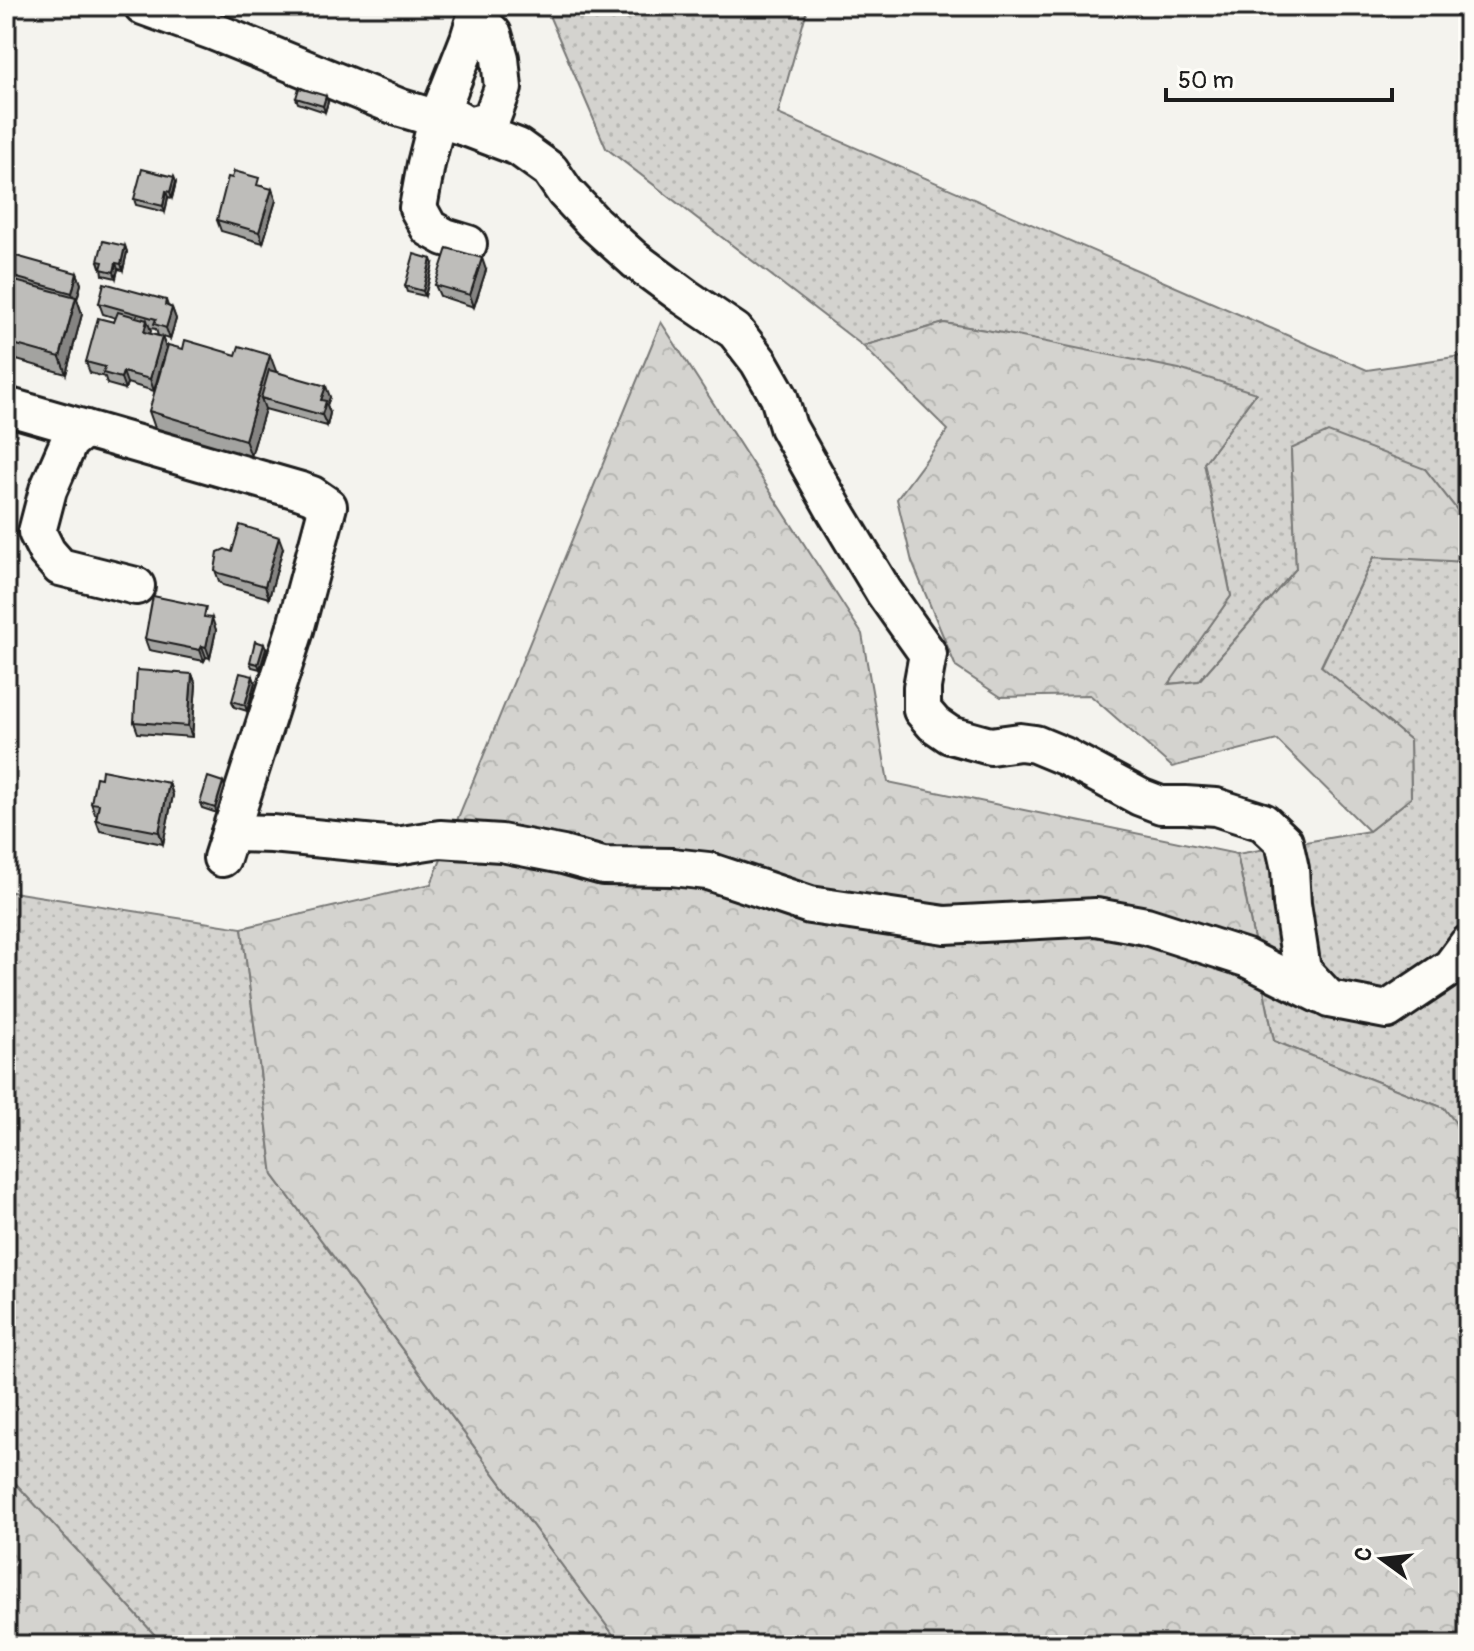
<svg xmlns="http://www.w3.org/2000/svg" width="1474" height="1651" font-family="Pangolin,sans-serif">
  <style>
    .grass { fill: url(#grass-dots); stroke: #787876; stroke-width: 2 }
    .forest { fill: url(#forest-crowns); stroke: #787876; stroke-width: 2 }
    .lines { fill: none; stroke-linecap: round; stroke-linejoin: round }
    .minor-casing { stroke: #1c1c1c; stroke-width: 42 }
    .minor { stroke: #fdfcf7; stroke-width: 36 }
    .wall { fill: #a3a3a0; stroke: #1c1c1c; stroke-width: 2 }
    .shaded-wall { fill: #858482; stroke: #1c1c1c; stroke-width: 2 }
    .building { fill: #bebdba; stroke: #1c1c1c; stroke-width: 2 }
  </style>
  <defs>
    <pattern id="grass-dots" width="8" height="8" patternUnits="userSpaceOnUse" patternTransform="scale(2)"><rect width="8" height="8" fill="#d4d3cf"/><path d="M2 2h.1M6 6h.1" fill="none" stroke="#b5b5b1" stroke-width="1.8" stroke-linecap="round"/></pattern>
    <pattern id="forest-crowns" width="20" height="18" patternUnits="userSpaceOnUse" patternTransform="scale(2)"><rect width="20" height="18" fill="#d4d3cf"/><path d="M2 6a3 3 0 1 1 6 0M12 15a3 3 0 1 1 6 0" fill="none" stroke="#b5b5b1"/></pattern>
  </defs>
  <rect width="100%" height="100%" fill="#f4f3ee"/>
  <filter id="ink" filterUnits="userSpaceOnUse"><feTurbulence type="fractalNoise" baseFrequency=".0125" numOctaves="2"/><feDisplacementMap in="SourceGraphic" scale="16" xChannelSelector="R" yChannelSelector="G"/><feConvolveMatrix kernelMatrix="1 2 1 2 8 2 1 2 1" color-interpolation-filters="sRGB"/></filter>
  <g filter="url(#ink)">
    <g class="grass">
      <polygon points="545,6 808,6 778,114 1367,370 1468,355 1468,524 1425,469 1291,449 1296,569 1199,681 1168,684 1231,596 1204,463 1256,393 997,332 945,323 863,346 606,148"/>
      <polygon points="1374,557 1468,562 1468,1139 1444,1108 1274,1041 1237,854 1369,831 1411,798 1410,740 1321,667"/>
      <polygon points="6,891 242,928 273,1175 621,1645 164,1645 6,1473"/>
    </g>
    <g class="forest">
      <polygon points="661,322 862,634 888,782 1237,854 1274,1041 1444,1108 1468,1139 1468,1645 621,1645 273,1175 242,928 431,884"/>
      <polygon points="944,323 997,332 1179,369 1256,393 1204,463 1231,596 1169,684 1199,681 1296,569 1291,449 1328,432 1425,469 1468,524 1468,562 1374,557 1321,666 1410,740 1411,798 1369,831 1277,740 1172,767 1090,695 1001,697 956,667 912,562 897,499 948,430 863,346"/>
      <polygon points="6,1473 164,1645 6,1645"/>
    </g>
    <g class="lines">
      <g class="minor-casing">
        <g id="minor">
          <polyline points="143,6 215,32 401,108 465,127 518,147 550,170 565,192 594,223 635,260 685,297 735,331 759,362 779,397 788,427 834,509 884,592 928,654 922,687 922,710 934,724 950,735 990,746 1020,742 1035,744 1064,756 1140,797 1161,805 1185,805 1216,807 1263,822 1284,842 1290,869 1292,904 1302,970 1329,999 1387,1010 1451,967 1468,944"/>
          <polyline points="458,119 465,127 491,120 503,88 500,58 493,34 476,17"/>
          <polyline points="468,244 445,237 429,228 418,208 426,164 437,120 469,39 479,6"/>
          <polyline points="6,406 301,491 312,495 328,506 295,630 222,858"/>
          <polyline points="85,429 69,442 48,490 37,532 47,552 60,567 136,586"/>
          <polyline points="230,833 272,834 396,846 440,839 501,843 563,855 603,866 672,867 708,871 810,905 945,925 1096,917 1146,926 1246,958 1320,995"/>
        </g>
      </g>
      <use href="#minor" class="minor"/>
    </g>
    <g class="wall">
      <polygon points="296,98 328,102 325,112 298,103"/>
      <polygon points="174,177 176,182 172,198 168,197 165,212 136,205 134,199"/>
      <polygon points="262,186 276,200 263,243 221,231 217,220"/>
      <polygon points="125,246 127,252 123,270 118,269 116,278 103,275 102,267 100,267 98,261"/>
      <polygon points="433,264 425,296 407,292 405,286"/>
      <polygon points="486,270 474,307 440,296 435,285"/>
      <polygon points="77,273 81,284 77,299 82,314 66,374 6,357 6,294 12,282 10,276"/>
      <polygon points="166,300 168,306 172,308 176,319 170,339 158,336 156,329 150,328 150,334 162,337 166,348 154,391 127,383 125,389 107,384 105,377 90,373 86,362 114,322 116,318 103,314 99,303"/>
      <polygon points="183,349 276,371 330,397 327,405 330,413 327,426 265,409 251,456 155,428 149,411"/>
      <polygon points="283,548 269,598 223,585 219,581 215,570 232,552"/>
      <polygon points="210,618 216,630 210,658 206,657 204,661 149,650 145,639"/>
      <polygon points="266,649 260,669 252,667 250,662"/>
      <polygon points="192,674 196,685 192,737 138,733 134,722"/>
      <polygon points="255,682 247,711 234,707 232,701"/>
      <polygon points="101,778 169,783 173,795 163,844 100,831 96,820 97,814 95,814 91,803"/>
      <polygon points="223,782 225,787 217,813 202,808 200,803"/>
    </g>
    <g class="shaded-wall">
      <polygon points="326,96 328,102 325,112 323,106"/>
      <polygon points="174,177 176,182 172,198 170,192"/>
      <polygon points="272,189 276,200 263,243 259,232"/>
      <polygon points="166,191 168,197 165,212 163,206"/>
      <polygon points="125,246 127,252 123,270 121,264"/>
      <polygon points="482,258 486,270 474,307 470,295"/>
      <polygon points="431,259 433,264 425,296 423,291"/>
      <polygon points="116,263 118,269 116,278 114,272"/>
      <polygon points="77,273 81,284 77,299 82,314 66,374 60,357 75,302 72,293"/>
      <polygon points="172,308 176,319 170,339 166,328"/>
      <polygon points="147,320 151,331 148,343 144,332"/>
      <polygon points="162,337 166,348 154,391 150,379"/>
      <polygon points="270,355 276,371 267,400 261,398 265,409 251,456 245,440"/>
      <polygon points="123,372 127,383 125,389 121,378"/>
      <polygon points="326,386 330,397 327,405 330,413 327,426 322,415 321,400"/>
      <polygon points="279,537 283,548 269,598 265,586"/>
      <polygon points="212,618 216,630 210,658 206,647"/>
      <polygon points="264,644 266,649 260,669 258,664"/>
      <polygon points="202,646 206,657 204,661 200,650"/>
      <polygon points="192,674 196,685 192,737 188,726"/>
      <polygon points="253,676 255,682 247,711 245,705"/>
      <polygon points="223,782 225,787 217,813 215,808"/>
      <polygon points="169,783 173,795 163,844 159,832"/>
    </g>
    <g class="building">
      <polygon points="299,88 326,96 323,106 296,98"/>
      <polygon points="142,169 174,177 170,192 166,191 163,206 134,199"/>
      <polygon points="234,171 259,178 257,185 272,189 259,232 217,220 228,177 232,178"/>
      <polygon points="103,241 125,246 121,264 116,263 114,272 101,269 103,262 98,261"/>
      <polygon points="447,248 482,258 470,295 435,285"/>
      <polygon points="414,254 431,259 423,291 405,286"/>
      <polygon points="16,256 77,273 72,293 10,276"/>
      <polygon points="15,281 76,297 60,357 6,342 6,294 9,283"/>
      <polygon points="104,283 166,300 165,305 172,308 166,328 154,324 156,319 99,303"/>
      <polygon points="118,312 147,320 144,332 162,337 150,379 123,372 121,378 103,373 105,367 86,362 98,318 114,322"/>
      <polygon points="185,340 236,355 239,346 270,355 245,440 149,411 168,345 183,349"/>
      <polygon points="269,370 326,386 321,400 326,401 322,415 261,398"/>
      <polygon points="240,525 279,537 265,586 219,573 215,570 218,552 225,549 232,552"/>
      <polygon points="153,596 206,607 204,617 212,618 206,647 202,646 200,650 145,639"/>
      <polygon points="255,641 264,644 258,664 250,662"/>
      <polygon points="137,670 192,674 188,726 134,722"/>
      <polygon points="240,673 253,676 245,705 232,701"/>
      <polygon points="102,770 169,783 159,832 96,820 99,804 91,803 96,777 101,778"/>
      <polygon points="208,777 223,782 215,808 200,803"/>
    </g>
  </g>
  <rect width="1474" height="1651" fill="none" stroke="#fdfcf7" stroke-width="32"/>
  <rect x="16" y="16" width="1442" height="1619" fill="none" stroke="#1c1c1c" stroke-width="3" filter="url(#ink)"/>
  <g transform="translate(1382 1559) rotate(285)" stroke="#fdfcf7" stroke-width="6" paint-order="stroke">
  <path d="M0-6L14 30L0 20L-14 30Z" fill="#1c1c1c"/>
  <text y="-12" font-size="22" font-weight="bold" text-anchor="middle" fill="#1c1c1c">С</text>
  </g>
  <path d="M1166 88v12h226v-12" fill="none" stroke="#1c1c1c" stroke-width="4"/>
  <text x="1178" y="88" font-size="24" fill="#1c1c1c" stroke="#fdfcf7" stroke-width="6" paint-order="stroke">50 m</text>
</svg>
